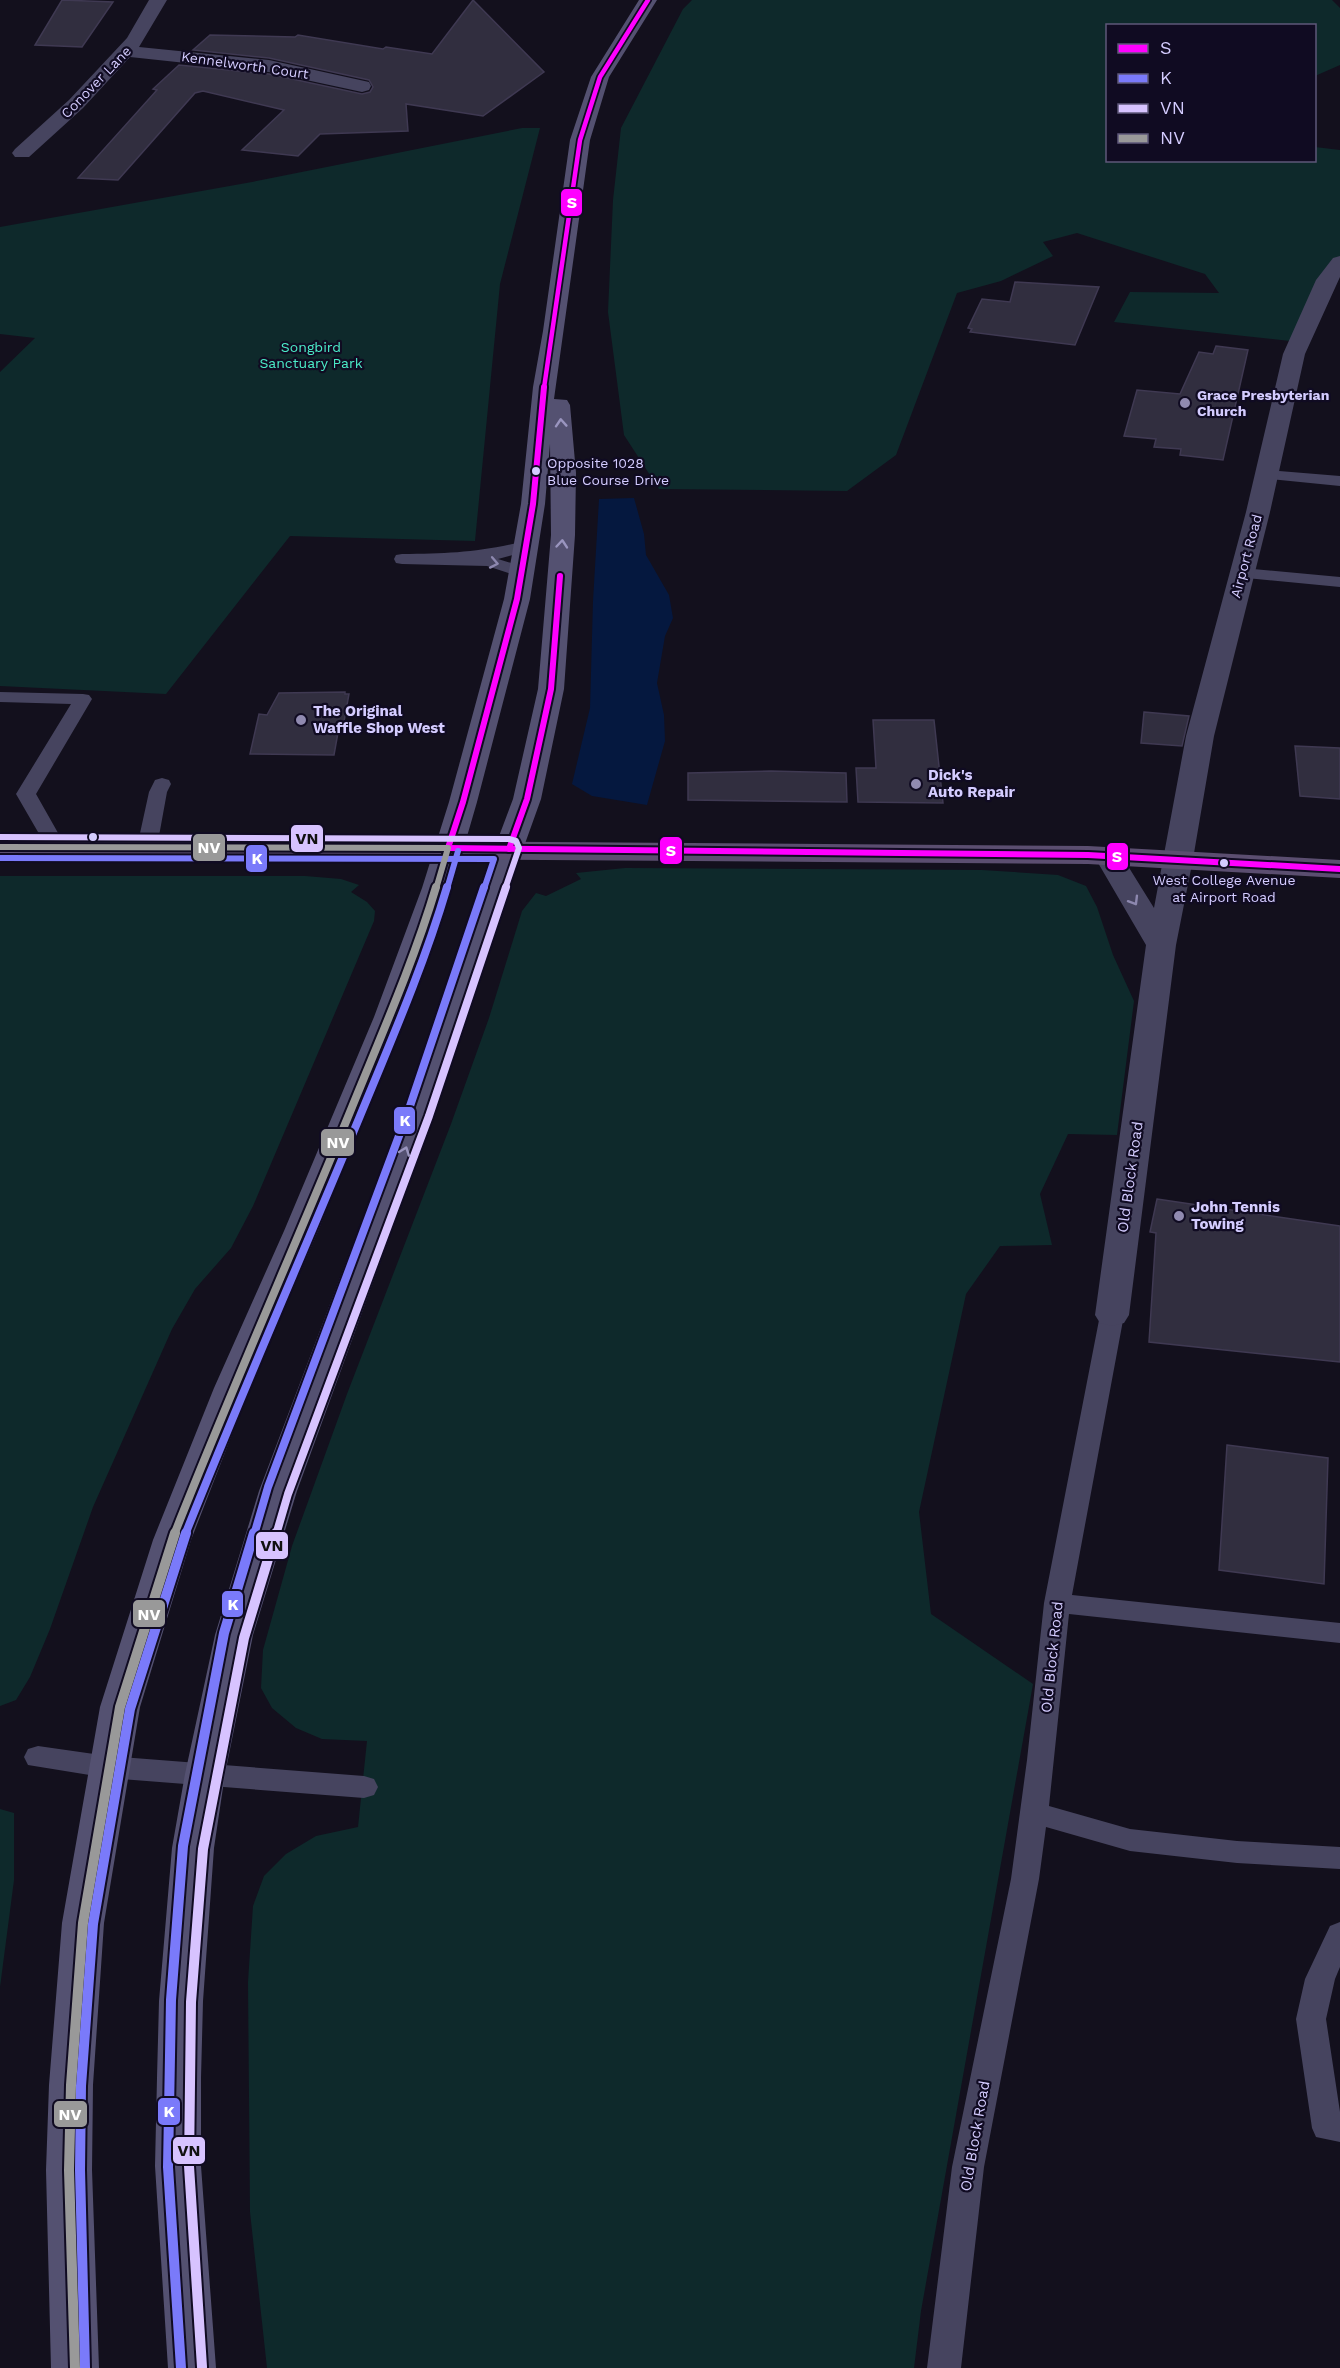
<svg xmlns="http://www.w3.org/2000/svg" width="1340" height="2368" font-family="'Work Sans',sans-serif">
  <style>
    .green { fill: #0e292b }
    .water { fill: #05183f }
    .building { fill: #312e3f; stroke: #3f3952; stroke-width: 1.5 }
    .lines { fill: none; stroke-linecap: round; stroke-linejoin: round }
    .service { fill: #46445f; fill-rule: evenodd }
    .minor { fill: #46445f; fill-rule: evenodd }
    .secondary { fill: #545171; fill-rule: evenodd }
    .primary { fill: #5b4e70; fill-rule: evenodd }
    .bus-1-far1-casing { stroke: #100b22; stroke-width: 8 }
    .bus-1-casing { stroke: #100b22; stroke-width: 10 }
    .bus-2-far2-casing { stroke: #100b22; stroke-width: 10 }
    .bus-2-far1-casing { stroke: #100b22; stroke-width: 12 }
    .bus-2-casing { stroke: #100b22; stroke-width: 14 }
    .bus-3-far2-casing { stroke: #100b22; stroke-width: 10 }
    .bus-3-far1-casing { stroke: #100b22; stroke-width: 12 }
    .bus-3-casing { stroke: #100b22; stroke-width: 14 }
    .bus-4-far2-casing { stroke: #100b22; stroke-width: 10 }
    .bus-4-far1-casing { stroke: #100b22; stroke-width: 12 }
    .bus-4-casing { stroke: #100b22; stroke-width: 14 }
    .bus-1-far1 { stroke: #f0f; stroke-width: 4.5 }
    .bus-1 { stroke: #f0f; stroke-width: 6 }
    .bus-2-far2 { stroke: #7a7afa; stroke-width: 6 }
    .bus-2-far1 { stroke: #7a7afa; stroke-width: 8 }
    .bus-2 { stroke: #7a7afa; stroke-width: 10 }
    .bus-3-far2 { stroke: #d7c3ff; stroke-width: 6 }
    .bus-3-far1 { stroke: #d7c3ff; stroke-width: 8 }
    .bus-3 { stroke: #d7c3ff; stroke-width: 10 }
    .bus-4-far2 { stroke: #999; stroke-width: 6 }
    .bus-4-far1 { stroke: #999; stroke-width: 8 }
    .bus-4 { stroke: #999; stroke-width: 10 }
    .oneway { stroke: #9a95bf }
    .oneway2 { stroke: #8d88af }
    .poi-dot { fill: #908ab0; stroke: #100b22; stroke-width: 2 }
    .bus-dot { fill: #d4ccff; stroke: #100b22; stroke-width: 2 }
    .labels { text-anchor: middle; stroke-width: 4.5; stroke-linejoin: round; paint-order: stroke }
    .far-street-label { font-size: 14px; fill: #d4ccff; stroke: #100b22 }
    .far-park-label { font-size: 14px; fill: #4becc8; stroke: #100b22 }
    .far-poi-label { font-size: 14px; font-weight: bold; fill: #d4ccff; stroke: #100b22; text-anchor: start }
    .bus-label { font-size: 14px; fill: #d4ccff; stroke: #100b22; text-anchor: start }
    .poi-label { font-size: 15px; font-weight: bold; fill: #d4ccff; stroke: #100b22; text-anchor: start }
    .street-label { font-size: 15px; fill: #d4ccff; stroke: #100b22 }
    .line-badge { stroke: #100b22; stroke-width: 2 }
    .badge-label { font-size: 16px; text-anchor: middle; font-weight: bold; fill: #fff }
    .pale-badge-label { font-size: 16px; text-anchor: middle; font-weight: bold; fill: #111 }
  </style>
  <rect width="100%" height="100%" fill="#13101d"/>
  <g class="green">
    <polygon points="692,0 1332,0 1340,8 1340,65 1315,76 1314,26 1108,26 1108,160 1314,160 1315,147 1340,150 1340,268 1299,342 1114,322 1130,292 1219,293 1205,274 1077,233 1043,242 1053,256 1001,281 957,293 896,455 847,491 659,489 624,435 608,312 613,200 621,128 683,9"/>
    <polygon points="522,128 540,128 500,284 475,541 290,536 166,694 0,686 0,372 35,338 0,334 0,227 252,182"/>
    <polygon points="625,868 982,870 1058,875 1086,886 1097,907 1113,955 1134,1001 1117,1135 1068,1134 1040,1194 1052,1245 1000,1246 966,1294 919,1512 931,1614 1033,1684 921,2311 914,2368 267,2368 250,2212 248,1982 253,1906 264,1876 286,1854 316,1836 358,1827 367,1741 322,1739 296,1728 272,1708 261,1688 263,1650 292,1546 347,1394 451,1124 489,1018 522,911 536,893 546,896 581,879 576,873"/>
    <polygon points="0,876 305,876 341,879 359,885 351,892 367,902 375,911 374,921 253,1206 231,1248 195,1289 172,1329 93,1507 50,1629 30,1677 16,1700 0,1706"/>
    <polygon points="0,1809 14,1813 14,1880 0,1987"/>
  </g>
  <polygon class="water" points="634,498 644,534 646,555 669,595 673,618 665,636 657,683 664,715 665,741 647,805 592,796 572,784 590,708 593,601 599,499"/>
  <g class="building">
    <polygon points="62,0 113,2 82,47 35,45"/>
    <polygon points="473,0 544,72 483,116 406,104 408,131 320,134 298,156 242,150 284,110 203,91 195,93 118,180 78,178 157,90 153,89 179,65 269,74 362,94 370,92 373,87 369,80 269,58 193,50 210,35 295,37 298,35 383,49 386,47 432,54"/>
    <polygon points="1015,282 1099,287 1075,345 970,332 972,329 968,328 982,299 1010,302"/>
    <polygon points="1216,346 1248,350 1223,460 1180,455 1181,449 1154,447 1156,439 1124,436 1137,390 1180,394 1199,352 1213,354"/>
    <polygon points="345,692 345,694 349,694 343,727 339,727 334,755 250,754 259,714 267,715 279,693"/>
    <polygon points="1144,712 1189,716 1182,746 1141,743"/>
    <polygon points="873,720 934,720 943,803 858,802 856,768 876,768"/>
    <polygon points="1295,746 1340,748 1340,799 1300,796"/>
    <polygon points="771,771 846,773 847,802 688,800 688,773"/>
    <polygon points="1157,1199 1340,1226 1340,1362 1149,1342 1156,1233 1150,1232"/>
    <polygon points="1227,1445 1328,1458 1324,1584 1219,1570"/>
  </g>
  <g class="lines">
    <g class="service">
      <polygon points="1266,470 1340,476 1340,486 1260,478 1258,475"/>
      <path d="M526,541L532,542L534,546L532,550L498,559L527,568L530,572L527,576L521,577L487,566L402,564L396,563L394,559L396,555L402,554C449,554 480,552 526,541Z"/>
      <polygon points="1242,568 1340,577 1340,587 1236,577 1233,573 1236,569"/>
      <polygon points="0,692 83,694 89,695 92,699 36,794 66,847 63,851 49,851 16,794 71,704 0,702"/>
      <polygon points="162,778 169,780 171,784 167,792 157,847 154,851 140,851 137,847 149,792 155,780"/>
      <polygon points="1112,1307 1120,1309 1124,1315 1072,1595 1340,1623 1340,1643 1069,1614 1049,1806 1130,1829 1237,1841 1340,1847 1340,1869 1237,1863 1130,1851 1046,1827 1039,1879 984,2167 961,2368 927,2368 952,2167 1011,1879 1027,1760 1044,1603 1100,1315 1104,1309"/>
      <polygon points="38,1746 108,1756 364,1776 374,1779 378,1787 374,1795 364,1798 108,1778 28,1765 24,1757 28,1749"/>
      <polygon points="1340,1922 1340,1967 1335,1979 1326,2019 1340,2112 1340,2142 1316,2137 1312,2128 1296,2019 1305,1979 1330,1926"/>
    </g>
    <g class="minor">
      <polygon points="149,0 167,0 139,47 269,60 369,82 371,86 369,90 362,92 269,72 130,57 83,108 29,157 15,157 12,153 15,149 69,100 127,38"/>
      <polygon points="1340,256 1340,277 1305,354 1270,512 1214,736 1193,859 1176,945 1129,1315 1124,1323 1112,1326 1100,1323 1095,1315 1146,945 1094,856 1098,850 1108,847 1118,850 1154,908 1186,736 1246,512 1283,354 1316,280 1333,258"/>
    </g>
    <polygon class="secondary" points="639,0 657,0 609,77 590,140 554,399 567,400 570,405 576,473 575,535 564,689 541,799 499,916 435,1112 297,1491 253,1635 225,1774 214,1848 203,2001 201,2078 201,2166 216,2368 168,2368 155,2166 157,2078 159,2001 172,1848 185,1774 215,1635 259,1491 403,1112 469,916 513,799 538,689 551,535 550,444 545,504 530,599 477,802 452,888 404,1017 318,1231 250,1388 191,1540 140,1707 104,1923 93,2085 92,2170 99,2368 51,2368 46,2170 49,2085 62,1923 100,1707 153,1540 214,1388 284,1231 374,1017 422,888 449,802 504,599 521,504 533,387 543,331 570,140 591,77"/>
    <polygon class="primary" points="0,838 1088,846 1340,860 1340,878 1088,864 0,856"/>
    <g class="bus-1-far1-casing">
      <polyline id="bus-1-far1" points="544,388 580,140 600,77 648,0"/>
    </g>
    <g class="bus-1-casing">
      <g id="bus-1">
        <polyline points="448,848 1088,855 1340,869"/>
        <polyline points="448,848 463,802 517,599 533,504 544,387"/>
        <polyline points="509,849 527,799 551,689 560,576"/>
      </g>
    </g>
    <g class="bus-2-far2-casing">
      <g id="bus-2-far2">
        <polyline points="0,858 494,859 484,889"/>
        <polyline points="447,889 458,851"/>
      </g>
    </g>
    <g class="bus-2-far1-casing">
      <g id="bus-2-far1">
        <path d="M185,1535C241,1394 302,1256 360,1116C391,1041 424,965 447,887"/>
        <polyline points="254,1535 268,1487 409,1109 484,887"/>
      </g>
    </g>
    <g class="bus-2-casing">
      <g id="bus-2">
        <polyline points="85,2368 80,2170 81,2086 93,1924 130,1709 186,1533"/>
        <polyline points="181,2368 168,2167 171,2000 183,1846 224,1633 254,1533"/>
      </g>
    </g>
    <g class="bus-3-far2-casing">
      <polyline id="bus-3-far2" points="0,837 509,839 516,841 519,848 505,889"/>
    </g>
    <g class="bus-3-far1-casing">
      <polyline id="bus-3-far1" points="276,1535 288,1494 429,1116 506,887"/>
    </g>
    <g class="bus-3-casing">
      <polyline id="bus-3" points="202,2367 189,2166 191,2002 203,1849 244,1638 276,1533"/>
    </g>
    <g class="bus-4-far2-casing">
      <polyline id="bus-4-far2" points="0,847 448,848 436,889"/>
    </g>
    <g class="bus-4-far1-casing">
      <path id="bus-4-far1" d="M174,1535C230,1393 292,1253 350,1112C380,1038 413,964 436,887"/>
    </g>
    <g class="bus-4-casing">
      <polyline id="bus-4" points="75,2368 69,2170 71,2085 83,1923 120,1707 175,1533"/>
    </g>
    <use href="#bus-1-far1" class="bus-1-far1"/>
    <use href="#bus-1" class="bus-1"/>
    <use href="#bus-2-far2" class="bus-2-far2"/>
    <use href="#bus-2-far1" class="bus-2-far1"/>
    <use href="#bus-2" class="bus-2"/>
    <use href="#bus-3-far2" class="bus-3-far2"/>
    <use href="#bus-3-far1" class="bus-3-far1"/>
    <use href="#bus-3" class="bus-3"/>
    <use href="#bus-4-far2" class="bus-4-far2"/>
    <use href="#bus-4-far1" class="bus-4-far1"/>
    <use href="#bus-4" class="bus-4"/>
  </g>
  <defs><path id="oneway-chevron" d="M-2-3.5L2.5 0L-2 3.5" fill="none" stroke-width="1.6" stroke-linecap="round" stroke-linejoin="round" transform="scale(1.5)"/></defs>
  <g class="oneway">
    <use href="#oneway-chevron" transform="translate(561 423) rotate(-94)"/>
    <use href="#oneway-chevron" transform="translate(562 544) rotate(-85)"/>
    <use href="#oneway-chevron" transform="translate(405 1151) rotate(-70)"/>
  </g>
  <g class="oneway2">
    <use href="#oneway-chevron" transform="translate(494 563) rotate(11)"/>
    <use href="#oneway-chevron" transform="translate(1134 901) rotate(59)"/>
  </g>
  <g class="poi-dot">
    <circle cx="1185" cy="403" r="6"/>
    <circle cx="301" cy="720" r="6"/>
    <circle cx="916" cy="784" r="6"/>
    <circle cx="1179" cy="1216" r="6"/>
  </g>
  <g class="bus-dot">
    <circle cx="536" cy="471" r="5"/>
    <circle cx="93" cy="837" r="5"/>
    <circle cx="1224" cy="863" r="5"/>
  </g>
  <g class="labels">
    <g class="far-street-label">
      <text transform="translate(245 65) rotate(8)" y="5">Kennelworth Court</text>
      <text transform="translate(96 82) rotate(-46)" y="5">Conover Lane</text>
      <text transform="translate(1246 556) rotate(-75)" y="5">Airport Road</text>
    </g>
    <g class="far-park-label">
      <text x="311" y="352">Songbird<tspan x="311" dy="16">Sanctuary Park</tspan></text>
    </g>
    <g class="far-poi-label">
      <text x="1197" y="400">Grace Presbyterian<tspan x="1197" dy="16">Church</tspan></text>
    </g>
    <g class="bus-label">
      <text x="547" y="468">Opposite 1028<tspan x="547" dy="17">Blue Course Drive</tspan></text>
      <text x="1224" y="885" text-anchor="middle">West College Avenue<tspan x="1224" dy="17">at Airport Road</tspan></text>
    </g>
    <g class="poi-label">
      <text x="313" y="716">The Original<tspan x="313" dy="17">Waffle Shop West</tspan></text>
      <text x="928" y="780">Dick's<tspan x="928" dy="17">Auto Repair</tspan></text>
      <text x="1191" y="1212">John Tennis<tspan x="1191" dy="17">Towing</tspan></text>
    </g>
    <g class="street-label">
      <text transform="translate(1130 1177) rotate(-82)" y="5">Old Block Road</text>
      <text transform="translate(1052 1657) rotate(-84)" y="5">Old Block Road</text>
      <text transform="translate(975 2136) rotate(-80)" y="5">Old Block Road</text>
    </g>
  </g>
  <g class="line-badge">
    <rect x="560" y="188" width="23" height="29" rx="6" fill="#f0f"/>
    <rect x="290" y="824" width="34" height="29" rx="6" fill="#d7c3ff"/>
    <rect x="192" y="833" width="34" height="29" rx="6" fill="#999"/>
    <rect x="659" y="836" width="24" height="29" rx="6" fill="#f0f"/>
    <rect x="1106" y="842" width="23" height="29" rx="6" fill="#f0f"/>
    <rect x="245" y="844" width="23" height="29" rx="6" fill="#7a7afa"/>
    <rect x="393" y="1106" width="23" height="29" rx="6" fill="#7a7afa"/>
    <rect x="320" y="1128" width="35" height="29" rx="6" fill="#999"/>
    <rect x="255" y="1531" width="34" height="29" rx="6" fill="#d7c3ff"/>
    <rect x="221" y="1590" width="23" height="28" rx="6" fill="#7a7afa"/>
    <rect x="132" y="1599" width="34" height="29" rx="6" fill="#999"/>
    <rect x="157" y="2097" width="24" height="29" rx="6" fill="#7a7afa"/>
    <rect x="53" y="2100" width="35" height="28" rx="6" fill="#999"/>
    <rect x="172" y="2136" width="34" height="29" rx="6" fill="#d7c3ff"/>
  </g>
  <g class="badge-label">
    <text x="572" y="208">S</text>
    <text x="209" y="853">NV</text>
    <text x="671" y="856">S</text>
    <text x="1117" y="862">S</text>
    <text x="257" y="864">K</text>
    <text x="405" y="1126">K</text>
    <text x="338" y="1148">NV</text>
    <text x="233" y="1610">K</text>
    <text x="149" y="1620">NV</text>
    <text x="169" y="2117">K</text>
    <text x="70" y="2120">NV</text>
  </g>
  <g class="pale-badge-label">
    <text x="307" y="844">VN</text>
    <text x="272" y="1551">VN</text>
    <text x="189" y="2156">VN</text>
  </g>
  <rect x="1106" y="24" width="210" height="138" fill="#100b22" stroke="#5e587a" stroke-width="1.5"/>
  <rect x="1118" y="44" width="30" height="9" fill="#ff00ff" stroke="#5e587a" stroke-width="1.5"/>
  <text x="1160" y="54" font-size="18" fill="#d4ccff">S</text>
  <rect x="1118" y="74" width="30" height="9" fill="#7a7afa" stroke="#5e587a" stroke-width="1.5"/>
  <text x="1160" y="84" font-size="18" fill="#d4ccff">K</text>
  <rect x="1118" y="104" width="30" height="9" fill="#d7c3ff" stroke="#5e587a" stroke-width="1.5"/>
  <text x="1160" y="114" font-size="18" fill="#d4ccff">VN</text>
  <rect x="1118" y="134" width="30" height="9" fill="#999999" stroke="#5e587a" stroke-width="1.5"/>
  <text x="1160" y="144" font-size="18" fill="#d4ccff">NV</text>
</svg>
